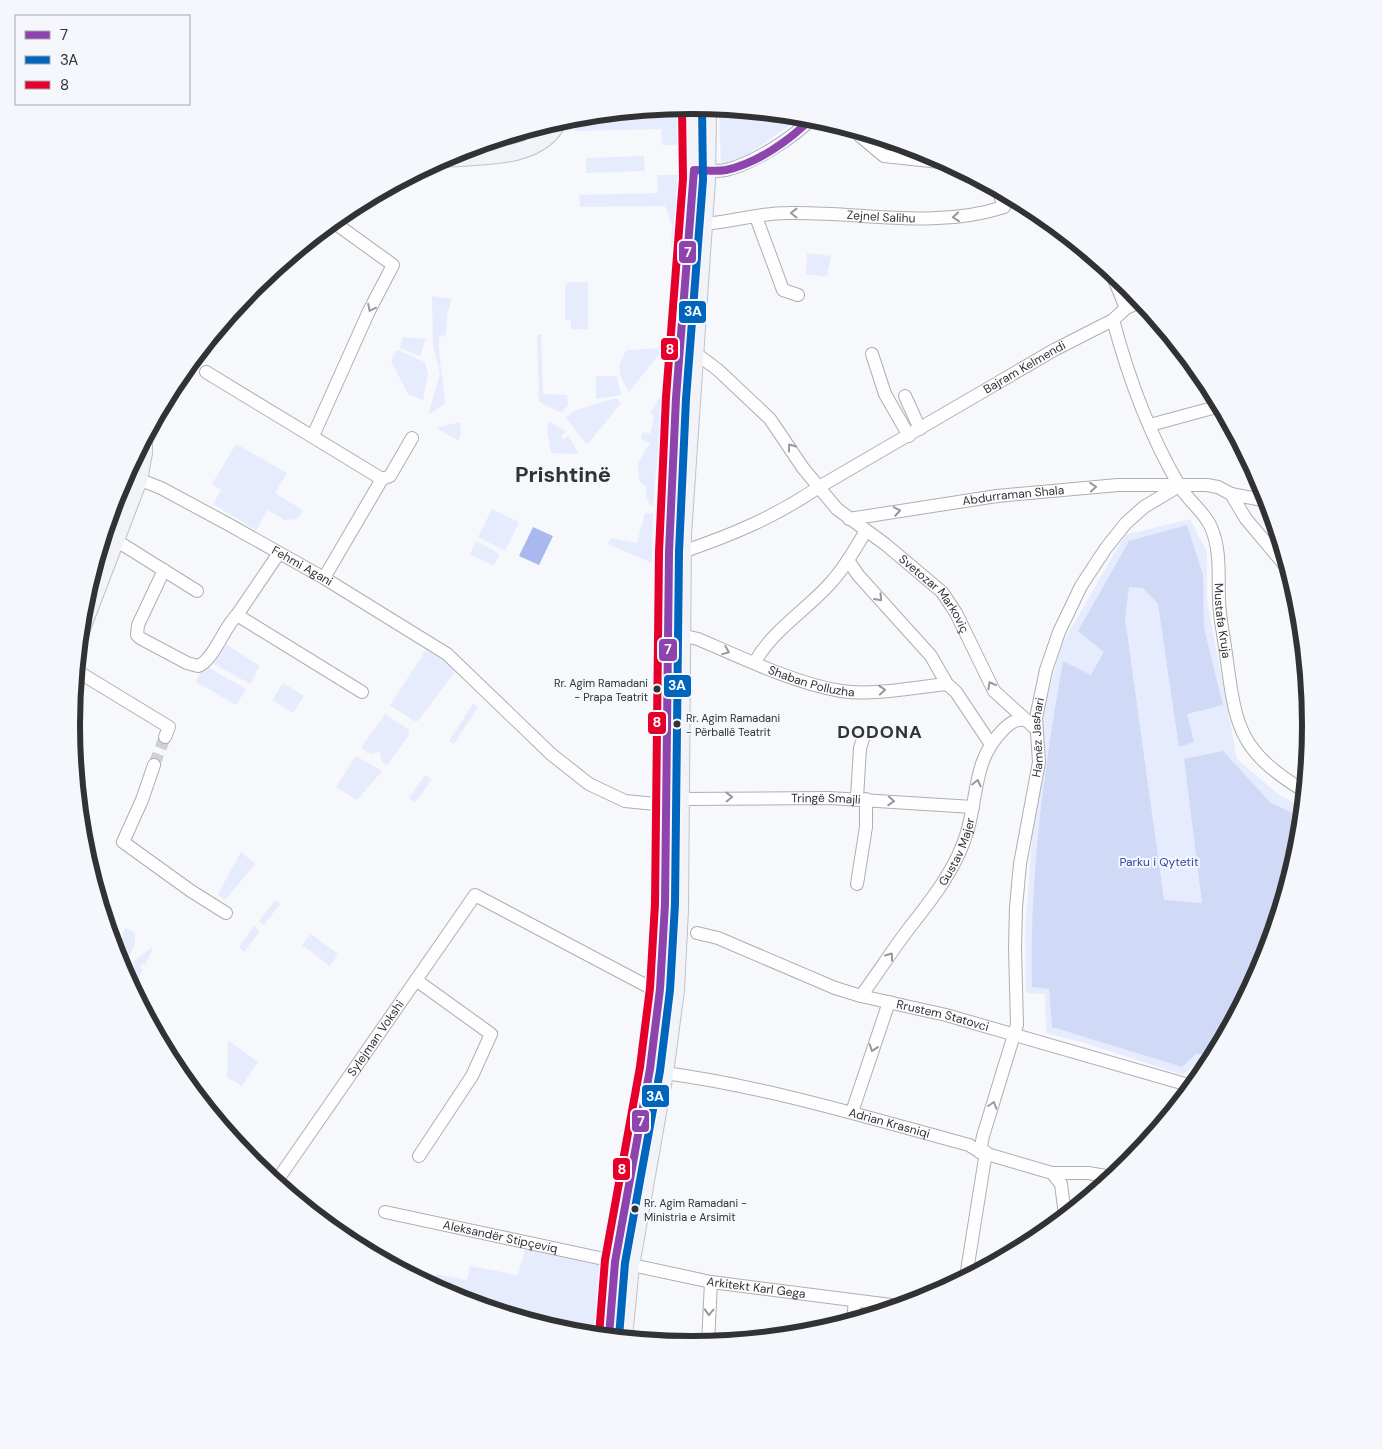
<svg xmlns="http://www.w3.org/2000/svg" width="1382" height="1449" font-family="'DM Sans',sans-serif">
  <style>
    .green { fill: #e6ecfd }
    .forest { fill: #d0daf6 }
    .water { fill: #a9b9f0 }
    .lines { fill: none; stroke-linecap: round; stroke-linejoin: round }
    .minor-tunnel { stroke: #cfd0d3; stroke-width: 12; stroke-dasharray: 12 6; stroke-linecap: butt }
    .minor-casing { stroke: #aeafb2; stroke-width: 14 }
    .major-casing { stroke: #bfc2ca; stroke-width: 18 }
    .minor { stroke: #fefefe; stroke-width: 12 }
    .major { stroke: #f2f3f8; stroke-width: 16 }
    .bus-1-casing { stroke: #f5f7fd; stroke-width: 11 }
    .bus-2-casing { stroke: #f5f7fd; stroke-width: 11 }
    .bus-3-casing { stroke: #f5f7fd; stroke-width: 11 }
    .bus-1 { stroke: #8e44ad; stroke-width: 8 }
    .bus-2 { stroke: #0065bd; stroke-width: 8 }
    .bus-3 { stroke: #e4002b; stroke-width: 8 }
    .oneway { stroke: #989899 }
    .bus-dot { fill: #313234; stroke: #f5f7fd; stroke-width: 2 }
    .labels { text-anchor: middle; stroke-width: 4; stroke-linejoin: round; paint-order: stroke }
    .bus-label { font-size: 11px; fill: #313234; stroke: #f5f7fd; text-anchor: start }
    .street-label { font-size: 12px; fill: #313234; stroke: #f5f7fd }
    .park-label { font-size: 12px; fill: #3446a1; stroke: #f5f7fd }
    .district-label { font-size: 18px; font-weight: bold; letter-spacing: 1px; fill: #313234; stroke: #f5f7fd }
    .town-label { font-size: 22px; font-weight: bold; fill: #313234; stroke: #f5f7fd }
    .rim { fill: none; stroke: #313234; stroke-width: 6 }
    .line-badge { stroke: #f5f7fd; stroke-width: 2 }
    .badge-label { font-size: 14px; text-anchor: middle; font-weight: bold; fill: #fff }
  </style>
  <rect width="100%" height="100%" fill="#f7f8fb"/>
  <g class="green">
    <polygon points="684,105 686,135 676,145 662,145 661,129 575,131 575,116"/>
    <polygon points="775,113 797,115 796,121 740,160 721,165 719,116"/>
    <polygon points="644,156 645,171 586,173 586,158"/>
    <polygon points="657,175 685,175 680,249 671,249 672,225 665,206 580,207 579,195 658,193"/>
    <polygon points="807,253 831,256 827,277 806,274"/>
    <polygon points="568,282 588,282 588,329 571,329 571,320 565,320 565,286"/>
    <path d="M432,296L452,299L447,315L446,334L439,338C438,360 444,381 445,403L428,415L440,374L433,344Z"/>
    <polygon points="541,334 543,394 567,395 568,405 562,413 539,402 537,335"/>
    <polygon points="403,337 426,339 420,356 400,348"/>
    <path d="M664,348L633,387L629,392C619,376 615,367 627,350Z"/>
    <polygon points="397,350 425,362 428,374 423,400 408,394 391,361"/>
    <polygon points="596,376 617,376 621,395 596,399"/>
    <polygon points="662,393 663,395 653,505 650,505 646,497 646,486 639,481 638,463 650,443 641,439 643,432 650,434 654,416 650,414"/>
    <polygon points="616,398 621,403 587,445 566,418 573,411"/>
    <polygon points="549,421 566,432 561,436 564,440 568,435 579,454 551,453 547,429"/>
    <polygon points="460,422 461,434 458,440 436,428"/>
    <polygon points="236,444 287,473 275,493 303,510 298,519 284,520 268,510 256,530 213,504 221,490 212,484"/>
    <polygon points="492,509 519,522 505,551 478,537"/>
    <polygon points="645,513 653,513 652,563 608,544 611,538 637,543"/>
    <polygon points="1190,519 1207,552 1207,600 1237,759 1279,795 1303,807 1299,846 1263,962 1210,1061 1198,1062 1183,1075 1088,1044 1046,1033 1045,994 1026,993 1025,931 1041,720 1061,646 1125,535"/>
    <polygon points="476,541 500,554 494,566 470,554"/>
    <polygon points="226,644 260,666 250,684 214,664"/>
    <polygon points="426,650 450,664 454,673 418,721 414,721 390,705"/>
    <polygon points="204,665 246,689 236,705 196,682"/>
    <polygon points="283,683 304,696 293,713 272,700"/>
    <polygon points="473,704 478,707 454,744 449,741"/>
    <polygon points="385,714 409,730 409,735 387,765 382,762 380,752 371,754 361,748"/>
    <polygon points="356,756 382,771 357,800 336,787"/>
    <polygon points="425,775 432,779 415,803 409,798"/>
    <polygon points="241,852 255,864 225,900 218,894"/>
    <polygon points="275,900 280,904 264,925 259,921"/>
    <polygon points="254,926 260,931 244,952 239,947"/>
    <polygon points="126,928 135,933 135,943 130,956 117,957 114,947 118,946 124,936 122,934"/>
    <polygon points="311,934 338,954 330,966 302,945"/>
    <polygon points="151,948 153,949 145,965 142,964 140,968 143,970 135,985 133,983 134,961"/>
    <polygon points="228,1040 258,1062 242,1086 227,1077"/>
    <polygon points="525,1249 600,1263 595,1335 570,1332 454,1297 432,1286 435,1274 467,1280 470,1266 518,1275"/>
  </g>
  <path class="forest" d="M1187,525L1203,575L1204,628L1223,705L1187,714L1194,742L1179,747L1158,604L1143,588L1129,587L1125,618L1164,900L1202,903L1184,759L1223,751L1271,803L1302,817L1299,846L1276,921L1271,920L1275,924L1263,962L1214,1054H1196L1182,1067L1052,1027L1049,989L1032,987C1029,878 1044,768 1063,661L1091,675L1104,652L1078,631L1129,541Z"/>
  <polygon class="water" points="533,527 553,536 539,565 519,556"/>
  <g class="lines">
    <polyline class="minor-tunnel" points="154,765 165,737"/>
    <g class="minor-casing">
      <g id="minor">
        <polyline points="528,130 536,144"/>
        <polyline points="862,132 860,136 884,156 949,163"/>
        <path d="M699,170C708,170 717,172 726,170C752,164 795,137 813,117"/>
        <polyline points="756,217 783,290 798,295"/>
        <path id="s1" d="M704,224C732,222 759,213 787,213C860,211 933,230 1004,207L998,189"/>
        <polyline points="1111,272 1126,308"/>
        <path id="s2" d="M1113,320C1128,376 1149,434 1179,485C1187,500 1204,511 1211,527C1221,551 1218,573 1219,598C1219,617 1224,636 1226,654C1236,728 1238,750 1304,791"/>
        <path id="s3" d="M690,352H694L718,370L770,419L803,468L837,509L885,544L942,592L956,613L994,691L1036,729"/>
        <polyline points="872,354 885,394 909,436"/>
        <polyline points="206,372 382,479"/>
        <polyline points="905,396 920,429"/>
        <polyline points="1150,425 1220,406"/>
        <polyline points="313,436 369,311 393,265 332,221"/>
        <path id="s4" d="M125,474L161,488L226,523L324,578L447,654L551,754L589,784L625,801L666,805"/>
        <polyline points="1231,494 1246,519 1288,569"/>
        <path id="s5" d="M849,519L997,496L1118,485H1207L1218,487L1231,494L1268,501"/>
        <polyline points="117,541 197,591"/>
        <path id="s6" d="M682,552C732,535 775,517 819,487L1054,350L1113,320L1126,308L1142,301"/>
        <polyline points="848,560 858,575 931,656 947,684 956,692 990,743"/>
        <path d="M164,570L138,625L137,635L140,638L187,663L198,666C213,661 224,627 237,615L362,692"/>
        <polyline points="324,578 382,479 390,476 412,438"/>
        <polyline points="237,615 279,553"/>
        <path id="s7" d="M681,635L698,639C740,657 796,684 841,691C873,696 915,687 947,684"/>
        <path d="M755,662C773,629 810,608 834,579C847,564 856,547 866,531"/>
        <polyline points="77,671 169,727 165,737"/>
        <polyline points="154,765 142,800 123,842 191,891 226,913"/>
        <polyline points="857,798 860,748 863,739"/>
        <path id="s8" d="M680,799L829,798L973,807"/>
        <polyline points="857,884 866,827 866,799"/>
        <path id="s9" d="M697,933L718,938L835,988L861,996L946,1015L1192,1086"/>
        <polyline points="416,980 491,1034 472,1076 419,1156"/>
        <path id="s10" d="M861,996C878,973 893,949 910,927C933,898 958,866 968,829C978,792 974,759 1003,730C1010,723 1015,719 1025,720"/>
        <path id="s11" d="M665,1073C768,1087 869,1118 969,1145L980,1152L1052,1173H1088L1112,1177"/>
        <polyline points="852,1112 889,1002"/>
        <path id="s12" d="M980,1152L983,1136L1017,1025L1015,948L1016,907L1020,864L1039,762L1036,718L1046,670L1059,632L1081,586L1106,548L1126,523L1144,507L1179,486"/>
        <polyline points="1052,1173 1061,1184 1065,1215"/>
        <path id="s13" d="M276,1182L475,895L647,986L660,989"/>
        <path id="s14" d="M385,1212L711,1282L899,1306"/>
        <polyline points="966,1277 986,1152"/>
        <polyline points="853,1320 855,1301"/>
        <polyline points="708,1343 711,1282"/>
      </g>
    </g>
    <g class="major-casing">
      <g id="major">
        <path d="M441,159C478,156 542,161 559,120"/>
        <polyline points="80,634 139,480 144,453 144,440"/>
        <polyline points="609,1336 615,1262 650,1069 660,989 665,904 669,552 676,398 693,179 694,115 692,105"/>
        <polyline points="624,1338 631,1266 665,1073 676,990 680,910 683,535 707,180 708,115 706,106"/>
      </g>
    </g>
    <use href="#minor" class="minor"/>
    <use href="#major" class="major"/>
    <g class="bus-1-casing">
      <path id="bus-1" d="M609,1336L615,1262L650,1069L660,989L665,904L669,552L676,398L694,170C704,170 715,172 726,170C758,163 790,140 813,117"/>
    </g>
    <g class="bus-2-casing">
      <polyline id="bus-2" points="619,1337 625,1263 660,1071 670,990 675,904 679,552 686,399 703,180 702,106"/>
    </g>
    <g class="bus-3-casing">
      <polyline id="bus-3" points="599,1335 605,1260 640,1067 650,988 655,904 659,552 666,397 683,179 682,107"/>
    </g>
    <use href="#bus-1" class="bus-1"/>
    <use href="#bus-2" class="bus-2"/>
    <use href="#bus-3" class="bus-3"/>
  </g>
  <defs><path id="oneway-chevron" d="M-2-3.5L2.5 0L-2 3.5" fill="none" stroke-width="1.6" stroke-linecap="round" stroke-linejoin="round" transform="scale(1.25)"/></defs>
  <g class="oneway">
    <use href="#oneway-chevron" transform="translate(794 213) rotate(-179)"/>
    <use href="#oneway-chevron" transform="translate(956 217) rotate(175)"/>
    <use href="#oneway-chevron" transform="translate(371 308) rotate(116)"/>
    <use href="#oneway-chevron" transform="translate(791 447) rotate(-126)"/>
    <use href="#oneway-chevron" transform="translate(1093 487) rotate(-5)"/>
    <use href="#oneway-chevron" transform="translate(897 511) rotate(-10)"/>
    <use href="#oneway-chevron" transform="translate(879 598) rotate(48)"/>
    <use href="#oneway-chevron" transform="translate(726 651) rotate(22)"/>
    <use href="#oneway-chevron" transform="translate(991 685) rotate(-119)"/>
    <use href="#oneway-chevron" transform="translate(882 690) rotate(-5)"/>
    <use href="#oneway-chevron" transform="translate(977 783) rotate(-77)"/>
    <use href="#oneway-chevron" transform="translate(729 797) rotate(-1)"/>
    <use href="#oneway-chevron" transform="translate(891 801) rotate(4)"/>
    <use href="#oneway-chevron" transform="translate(890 956) rotate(-54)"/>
    <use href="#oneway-chevron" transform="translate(873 1048) rotate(109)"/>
    <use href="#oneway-chevron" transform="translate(993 1105) rotate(-72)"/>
    <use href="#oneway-chevron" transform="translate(709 1312) rotate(92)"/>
  </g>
  <g class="bus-dot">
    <circle cx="657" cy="689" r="4.5"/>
    <circle cx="677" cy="724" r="4.5"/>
    <circle cx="635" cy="1209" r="4.5"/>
  </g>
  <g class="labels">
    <g class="bus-label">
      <text x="648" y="687" text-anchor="end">Rr. Agim Ramadani<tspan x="648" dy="14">- Prapa Teatrit</tspan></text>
      <text x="686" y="722">Rr. Agim Ramadani<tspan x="686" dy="14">- Përballë Teatrit</tspan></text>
      <text x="644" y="1207">Rr. Agim Ramadani -<tspan x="644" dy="14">Ministria e Arsimit</tspan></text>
    </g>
    <g class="street-label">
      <text dy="4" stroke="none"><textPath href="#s1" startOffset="178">Zejnel Salihu</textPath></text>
      <text dy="4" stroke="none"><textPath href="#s6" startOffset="390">Bajram Kelmendi</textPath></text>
      <text dy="4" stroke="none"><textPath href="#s5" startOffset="166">Abdurraman Shala</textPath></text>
      <text dy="4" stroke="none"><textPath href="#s4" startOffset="200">Fehmi Agani</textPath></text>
      <text dy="4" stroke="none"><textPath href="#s3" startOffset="348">Svetozar Markoviç</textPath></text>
      <text dy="4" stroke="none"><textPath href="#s2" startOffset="326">Mustafa Kruja</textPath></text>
      <text dy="4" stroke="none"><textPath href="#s7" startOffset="139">Shaban Polluzha</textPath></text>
      <text dy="4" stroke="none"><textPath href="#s12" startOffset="422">Hamëz Jashari</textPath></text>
      <text dy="4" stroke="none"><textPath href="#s8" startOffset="146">Tringë Smajli</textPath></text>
      <text dy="4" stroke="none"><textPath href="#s10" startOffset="174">Gustav Majer</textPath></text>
      <text dy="4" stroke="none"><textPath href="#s9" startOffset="260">Rrustem Statovci</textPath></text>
      <text dy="4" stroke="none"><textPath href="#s13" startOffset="175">Sylejman Vokshi</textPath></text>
      <text dy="4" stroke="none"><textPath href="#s11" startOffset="230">Adrian Krasniqi</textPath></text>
      <text dy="4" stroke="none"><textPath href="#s14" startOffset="118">Aleksandër Stipçeviq</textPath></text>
      <text dy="4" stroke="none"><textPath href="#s14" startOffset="379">Arkitekt Karl Gega</textPath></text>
    </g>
    <g class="park-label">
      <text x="1159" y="866">Parku i Qytetit</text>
    </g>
    <g class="district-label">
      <text x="880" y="738">DODONA</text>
    </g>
    <g class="town-label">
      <text x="563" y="482">Prishtinë</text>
    </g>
  </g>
  <path d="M0 0H1382V1449H0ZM80 725a611 611 0 1 1 1222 0a611 611 0 1 1-1222 0Z" fill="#f5f7fd" fill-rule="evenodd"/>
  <path class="rim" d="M80 725a611 611 0 1 1 1222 0a611 611 0 1 1-1222 0Z"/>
  <g class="line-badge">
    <rect x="678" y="240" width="19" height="24" rx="5" fill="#8e44ad"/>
    <rect x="678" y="300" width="29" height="24" rx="5" fill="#0065bd"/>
    <rect x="660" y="337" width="19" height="24" rx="5" fill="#e4002b"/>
    <rect x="658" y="638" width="20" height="24" rx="5" fill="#8e44ad"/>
    <rect x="663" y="674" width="29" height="24" rx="5" fill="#0065bd"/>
    <rect x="647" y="711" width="20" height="24" rx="5" fill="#e4002b"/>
    <rect x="641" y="1084" width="29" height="24" rx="5" fill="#0065bd"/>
    <rect x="631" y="1109" width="19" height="24" rx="5" fill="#8e44ad"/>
    <rect x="612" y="1157" width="19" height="24" rx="5" fill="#e4002b"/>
  </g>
  <g class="badge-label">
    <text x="688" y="257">7</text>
    <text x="693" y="316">3A</text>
    <text x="670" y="354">8</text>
    <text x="668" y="654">7</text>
    <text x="677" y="690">3A</text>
    <text x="657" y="727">8</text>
    <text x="655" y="1101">3A</text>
    <text x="641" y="1126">7</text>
    <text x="622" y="1174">8</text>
  </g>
  <rect x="15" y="15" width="175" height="90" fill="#f5f7fd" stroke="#a7a8ad"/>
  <rect x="25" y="31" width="25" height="8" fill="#8e44ad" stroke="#a7a8ad"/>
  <text x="60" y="40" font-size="15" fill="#313234">7</text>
  <rect x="25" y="56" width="25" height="8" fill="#0065bd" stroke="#a7a8ad"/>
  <text x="60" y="65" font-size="15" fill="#313234">3A</text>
  <rect x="25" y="81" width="25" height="8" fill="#e4002b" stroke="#a7a8ad"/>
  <text x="60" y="90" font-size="15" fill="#313234">8</text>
</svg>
